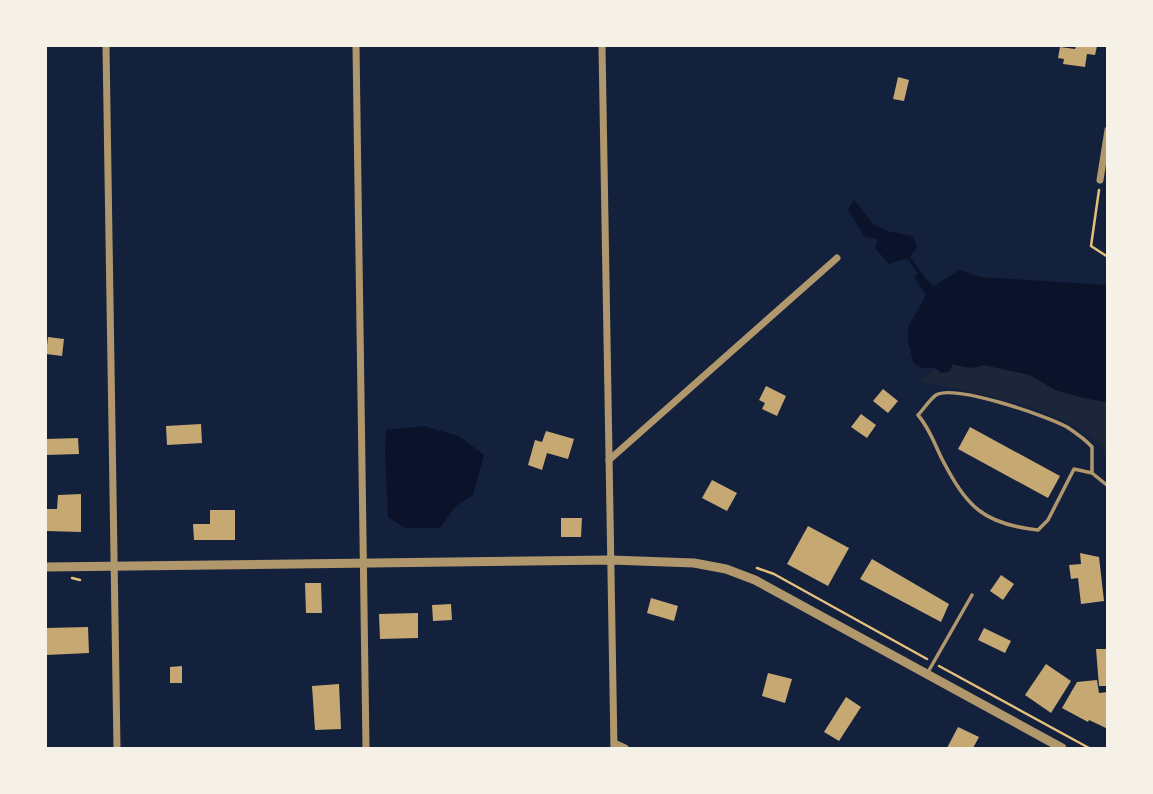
<svg xmlns="http://www.w3.org/2000/svg" width="1153" height="794" font-family="Arial,sans-serif">
  <style>
    .green { fill: #1d2539 }
    .water { fill: #0b132b }
    .lines { fill: none; stroke-linecap: round; stroke-linejoin: round }
    .stream { stroke: #0b132b; stroke-width: 3.5 }
    .building { fill: #c6a872 }
    .path { stroke: #e5c07b; stroke-width: 2.5 }
    .service { stroke: #b1986c; stroke-width: 3.5 }
    .minor { stroke: #b1986c; stroke-width: 7 }
    .tertiary { stroke: #b1986c; stroke-width: 9 }
  </style>
  <rect width="100%" height="100%" fill="#14213d"/>
  <path class="green" d="M952,364C962,367 974,370 983,364L1030,375L1055,390L1084,398L1107,402V454C1080,409 970,393 920,381L935,368L941,373L948,372Z"/>
  <g class="water">
    <polygon points="854,200 874,225 891,232 913,236 917,247 909,258 889,264 875,248 878,239 865,237 848,210"/>
    <path d="M959,270L981,277L1107,285V402L1084,398L1055,390L1030,375L983,365C975,370 962,367 953,364L949,372L941,373L935,368H922L914,363L908,343V327L926,295L914,277L919,273L934,286Z"/>
    <polygon points="424,426 459,436 484,455 473,495 456,506 440,528 405,528 388,517 385,452 386,430"/>
  </g>
  <g class="lines">
    <polyline class="stream" points="909,258 922,276"/>
  </g>
  <g class="building">
    <polygon points="1076,46 1097,46 1095,55 1087,54 1085,67 1063,64 1064,59 1058,58 1060,47 1075,49"/>
    <polygon points="898,77 909,80 904,101 893,99"/>
    <polygon points="48,337 64,339 62,356 46,354"/>
    <polygon points="766,386 786,396 777,416 762,409 765,403 759,400"/>
    <polygon points="883,389 898,401 888,413 873,401"/>
    <polygon points="861,414 876,425 867,438 851,427"/>
    <polygon points="201,424 202,443 167,445 166,426"/>
    <polygon points="970,427 1060,476 1048,498 958,449"/>
    <polygon points="546,431 574,439 568,459 547,453 542,470 528,465 535,440 542,442"/>
    <polygon points="78,438 79,454 46,455 46,439"/>
    <polygon points="712,480 737,493 727,511 702,498"/>
    <polygon points="81,494 81,532 46,531 46,509 57,509 58,495"/>
    <polygon points="210,510 235,510 235,540 194,540 193,524 210,524"/>
    <polygon points="561,518 582,518 581,537 561,537"/>
    <polygon points="808,526 849,548 828,586 787,564"/>
    <polygon points="1080,553 1099,557 1104,601 1081,604 1078,578 1071,579 1069,565 1081,564"/>
    <polygon points="872,559 949,604 941,622 860,579"/>
    <polygon points="1001,575 1014,584 1003,600 990,591"/>
    <polygon points="305,583 321,583 322,613 306,613"/>
    <polygon points="651,598 678,606 674,621 647,613"/>
    <polygon points="451,604 452,620 433,621 432,605"/>
    <polygon points="418,613 418,638 380,639 379,614"/>
    <polygon points="88,627 89,653 46,655 46,628"/>
    <polygon points="984,628 1011,641 1005,653 978,640"/>
    <polygon points="1096,649 1108,649 1108,686 1099,686"/>
    <polygon points="1046,664 1071,681 1051,713 1025,695"/>
    <polygon points="182,666 182,683 170,683 170,667"/>
    <polygon points="768,673 792,679 785,703 762,696"/>
    <polygon points="1097,680 1099,693 1108,692 1108,729 1089,720 1088,722 1062,708 1077,682"/>
    <polygon points="339,684 341,729 315,730 312,686"/>
    <polygon points="846,697 861,707 839,741 824,732"/>
    <polygon points="958,727 979,737 973,748 947,748"/>
  </g>
  <g class="lines">
    <g class="path">
      <polyline points="1099,190 1091,246 1108,257"/>
      <polyline points="757,568 774,574 927,659"/>
      <polyline points="72,578 80,580"/>
      <polyline points="939,666 1089,748"/>
    </g>
    <g class="service">
      <path d="M1092,473V447C1085,439 1076,433 1067,427C1047,416 955,384 936,395C930,399 923,410 918,415C930,429 934,443 942,459C967,507 983,524 1038,530L1048,520L1074,469L1092,473L1108,486"/>
      <polyline points="928,672 972,595"/>
    </g>
    <g class="minor">
      <polyline points="106,46 117,748"/>
      <polyline points="356,46 366,748"/>
      <polyline points="602,46 614,748"/>
      <polyline points="1100,180 1108,130"/>
      <polyline points="609,460 837,258"/>
      <polyline points="614,743 625,748"/>
    </g>
    <polyline class="tertiary" points="46,567 611,560 694,563 726,569 755,580 1062,748"/>
  </g>
  <rect width="1153" height="794" fill="none" stroke="#f6f1e7" stroke-width="94"/>
</svg>
